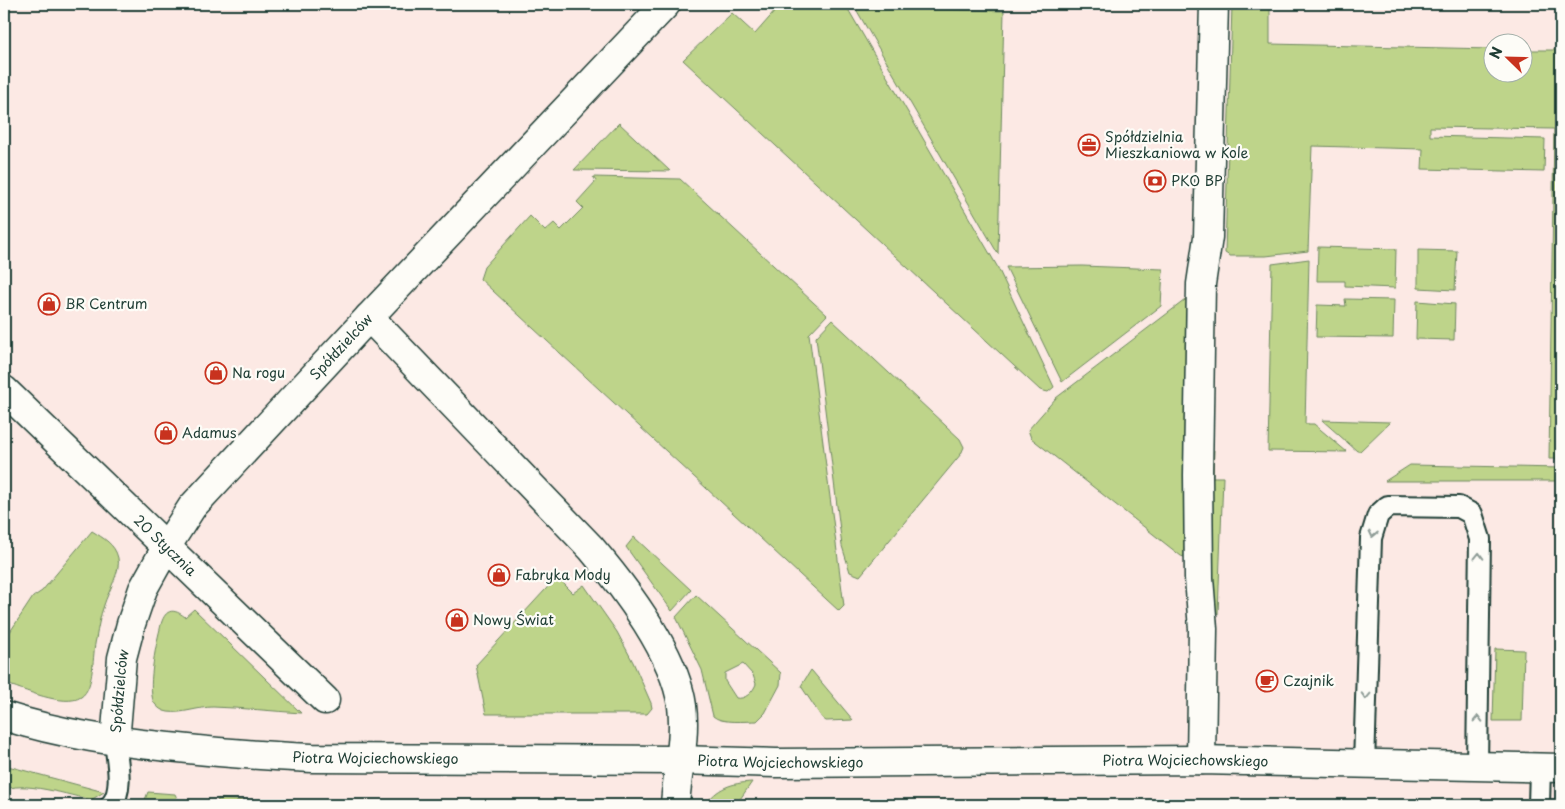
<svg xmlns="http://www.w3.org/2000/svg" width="1565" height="809" font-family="'Playpen Sans',sans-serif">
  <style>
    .green { fill: #bed48a; stroke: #6e885f; fill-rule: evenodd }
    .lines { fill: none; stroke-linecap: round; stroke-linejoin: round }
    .lane-casing { stroke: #1f3d34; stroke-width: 24 }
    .street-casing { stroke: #1f3d34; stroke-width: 31 }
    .secondary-casing { stroke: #1f3d34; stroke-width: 31 }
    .lane { stroke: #fdfcf7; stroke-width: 20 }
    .street { stroke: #fdfcf7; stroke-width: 28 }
    .secondary { stroke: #fdfcf7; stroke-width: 28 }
    .oneway { stroke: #8e9c96 }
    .labels { text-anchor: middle; stroke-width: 4.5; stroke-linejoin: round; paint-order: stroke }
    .poi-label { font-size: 14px; fill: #1f3d34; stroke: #fdfcf7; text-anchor: start }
    .street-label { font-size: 14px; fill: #1f3d34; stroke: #fdfcf7 }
  </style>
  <rect width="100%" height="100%" fill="#fce9e4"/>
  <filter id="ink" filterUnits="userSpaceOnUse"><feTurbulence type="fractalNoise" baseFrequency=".02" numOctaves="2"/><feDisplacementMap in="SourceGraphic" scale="10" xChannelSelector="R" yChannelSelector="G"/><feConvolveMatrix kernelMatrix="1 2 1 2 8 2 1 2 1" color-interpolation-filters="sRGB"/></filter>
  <g filter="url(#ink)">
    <g class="green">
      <polygon points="772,4 845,4 997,266 1054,387 1048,392 1040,390 683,60 732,13 755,34 777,9"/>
      <polygon points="853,4 866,4 868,7 1004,11 998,254"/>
      <polygon points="1232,4 1270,4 1270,44 1492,49 1492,72 1522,72 1523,50 1561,50 1561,459 1549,459 1554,129 1430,127 1430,136 1545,139 1544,172 1422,169 1423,149 1312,146 1308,251 1266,256 1230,256 1225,253"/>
      <polygon points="619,123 670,171 574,170"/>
      <polygon points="593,177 680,179 827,315 809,334 844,606 839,611 480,279 484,267 530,216 545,231 554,223 561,230 583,208 577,202 596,181"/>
      <polygon points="1318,247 1396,249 1395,288 1345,286 1345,281 1317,281"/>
      <polygon points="1418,250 1457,251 1455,290 1418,288"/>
      <polygon points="1309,259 1305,424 1314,424 1347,452 1268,451 1272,264"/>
      <polygon points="1082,266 1163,269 1161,306 1062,382 1006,267"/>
      <polygon points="1189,297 1184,557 1181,556 1031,438 1028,430 1056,398"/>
      <polygon points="1345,299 1394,300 1393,338 1316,337 1317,305 1346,306"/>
      <polygon points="1417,301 1455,304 1454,340 1416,339"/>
      <polygon points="832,320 960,439 964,447 961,454 860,576 850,572 842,546 816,337"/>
      <polygon points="1322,420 1390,422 1360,451 1357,451"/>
      <polygon points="1209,450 1214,450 1213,477 1223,477 1218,614 1213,608"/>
      <polygon points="1410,465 1561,468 1561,481 1385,481"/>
      <path d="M92,531C103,538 115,544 118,558C121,571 108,592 104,605C100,616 98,628 96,639C92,654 95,688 81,697C65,708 22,689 4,683V641L33,597L42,591Z"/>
      <polygon points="634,537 691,590 672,611 626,547"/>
      <polygon points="557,577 573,593 584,585 617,632 633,662 651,703 652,708 647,714 486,714 476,665"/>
      <path d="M696,595L781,673L780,685L765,713L757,721C746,721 721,724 713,716L702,670L676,617ZM743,664L753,675L756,684C753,692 745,700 736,698L725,681V673Z"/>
      <path d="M194,609L301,713C272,711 243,708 213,707C198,707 182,714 168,712C162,711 158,708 155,704C146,693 156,644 160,629C163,613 170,605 185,617Z"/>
      <polygon points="1495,649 1524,650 1522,721 1493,721"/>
      <polygon points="811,670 812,671 853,720 826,721 822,718 801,686"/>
      <path d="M4,765L104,792L91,800C73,796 18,779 4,791Z"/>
      <path d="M752,782L736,805H705C717,788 731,783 752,782Z"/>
      <polygon points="148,792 175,794 180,805 143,805"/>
      <polygon points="218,799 331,805 217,805"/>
    </g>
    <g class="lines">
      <g class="lane-casing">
        <g id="lane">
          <polyline points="1364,765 1371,538 1378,515 1388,506 1459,507 1472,514 1480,539 1477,767"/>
          <path d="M111,805C124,791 117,760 115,742"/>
          <polyline points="1539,805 1540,768"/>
        </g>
      </g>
      <g class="street-casing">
        <g id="street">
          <path d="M369,317L591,548C625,588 675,654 682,706C686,738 677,773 675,805"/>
          <path id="s1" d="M4,390L325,700"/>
          <path id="s2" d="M115,742L122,658L131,624L143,589L167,546L192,507L369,317L666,4"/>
          <polyline points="1201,760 1203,629 1199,578 1198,475 1201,284 1208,237 1214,4"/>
        </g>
      </g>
      <g class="secondary-casing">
        <g id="secondary">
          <path id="s3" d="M4,716C63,735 118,742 179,748C223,753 268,756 312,758L679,760L776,763L1201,760L1561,768"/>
        </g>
      </g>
      <use href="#lane" class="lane"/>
      <use href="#street" class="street"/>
      <use href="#secondary" class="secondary"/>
    </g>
    <defs><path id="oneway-chevron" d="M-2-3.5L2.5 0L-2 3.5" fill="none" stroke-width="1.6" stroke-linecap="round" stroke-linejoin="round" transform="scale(1.25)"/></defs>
    <g class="oneway">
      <use href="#oneway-chevron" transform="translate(1373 534) rotate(103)"/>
      <use href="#oneway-chevron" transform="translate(1479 556) rotate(-89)"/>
      <use href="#oneway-chevron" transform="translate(1366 696) rotate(92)"/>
      <use href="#oneway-chevron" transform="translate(1478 719) rotate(-89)"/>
    </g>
  </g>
  <defs>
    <g id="office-ring" transform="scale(1.125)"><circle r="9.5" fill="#fdfcf7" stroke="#c8321e" stroke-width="1.5"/><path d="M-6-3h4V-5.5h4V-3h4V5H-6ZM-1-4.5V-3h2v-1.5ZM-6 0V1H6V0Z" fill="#c8321e"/></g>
    <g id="bank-ring" transform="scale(1.125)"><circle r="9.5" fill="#fdfcf7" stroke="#c8321e" stroke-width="1.5"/><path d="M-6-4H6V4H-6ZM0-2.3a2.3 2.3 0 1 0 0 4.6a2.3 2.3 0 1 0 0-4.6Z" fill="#c8321e"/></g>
    <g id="shop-ring" transform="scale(1.125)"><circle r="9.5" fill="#fdfcf7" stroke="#c8321e" stroke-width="1.5"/><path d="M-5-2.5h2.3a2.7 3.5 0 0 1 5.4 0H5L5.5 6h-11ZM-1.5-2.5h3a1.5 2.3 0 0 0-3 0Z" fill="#c8321e"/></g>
    <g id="cafe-ring" transform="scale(1.125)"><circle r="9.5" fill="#fdfcf7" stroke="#c8321e" stroke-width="1.5"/><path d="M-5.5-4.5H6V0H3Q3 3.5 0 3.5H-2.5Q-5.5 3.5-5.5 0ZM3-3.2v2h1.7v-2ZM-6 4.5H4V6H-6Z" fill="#c8321e"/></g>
  </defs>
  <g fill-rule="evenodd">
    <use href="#office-ring" x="1089" y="145"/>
    <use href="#bank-ring" x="1155" y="181"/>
    <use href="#shop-ring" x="49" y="304"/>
    <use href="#shop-ring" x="216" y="373"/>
    <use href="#shop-ring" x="166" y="433"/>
    <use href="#shop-ring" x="499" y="575"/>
    <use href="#shop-ring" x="457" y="620"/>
    <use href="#cafe-ring" x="1267" y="681"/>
  </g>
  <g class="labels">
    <g class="poi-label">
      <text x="1105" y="142">Spółdzielnia<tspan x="1105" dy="16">Mieszkaniowa w Kole</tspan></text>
      <text x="1171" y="186">PKO BP</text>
      <text x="65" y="309">BR Centrum</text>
      <text x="232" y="378">Na rogu</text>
      <text x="182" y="438">Adamus</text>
      <text x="515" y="580">Fabryka Mody</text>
      <text x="473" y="625">Nowy Świat</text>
      <text x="1283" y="686">Czajnik</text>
    </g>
    <g class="street-label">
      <text dy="5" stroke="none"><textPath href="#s2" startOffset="471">Spółdzielców</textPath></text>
      <text dy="5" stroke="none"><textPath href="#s1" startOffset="224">20 Stycznia</textPath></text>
      <text dy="5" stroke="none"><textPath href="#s2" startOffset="51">Spółdzielców</textPath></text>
      <text dy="5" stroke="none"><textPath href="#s3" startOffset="375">Piotra Wojciechowskiego</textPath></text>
      <text dy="5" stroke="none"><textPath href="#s3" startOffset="780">Piotra Wojciechowskiego</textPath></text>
      <text dy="5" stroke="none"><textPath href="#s3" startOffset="1185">Piotra Wojciechowskiego</textPath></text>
    </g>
  </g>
  <rect width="1565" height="809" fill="none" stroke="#fdfcf7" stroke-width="20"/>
  <rect x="10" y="10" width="1545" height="789" fill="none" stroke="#1f3d34" stroke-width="2" filter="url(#ink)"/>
  <g transform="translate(1508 58) rotate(293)"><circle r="24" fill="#fdfcf7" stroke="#a4b0a9"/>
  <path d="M0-4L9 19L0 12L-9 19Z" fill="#c8321e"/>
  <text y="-8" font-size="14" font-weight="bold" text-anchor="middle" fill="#1f3d34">N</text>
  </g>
</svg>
